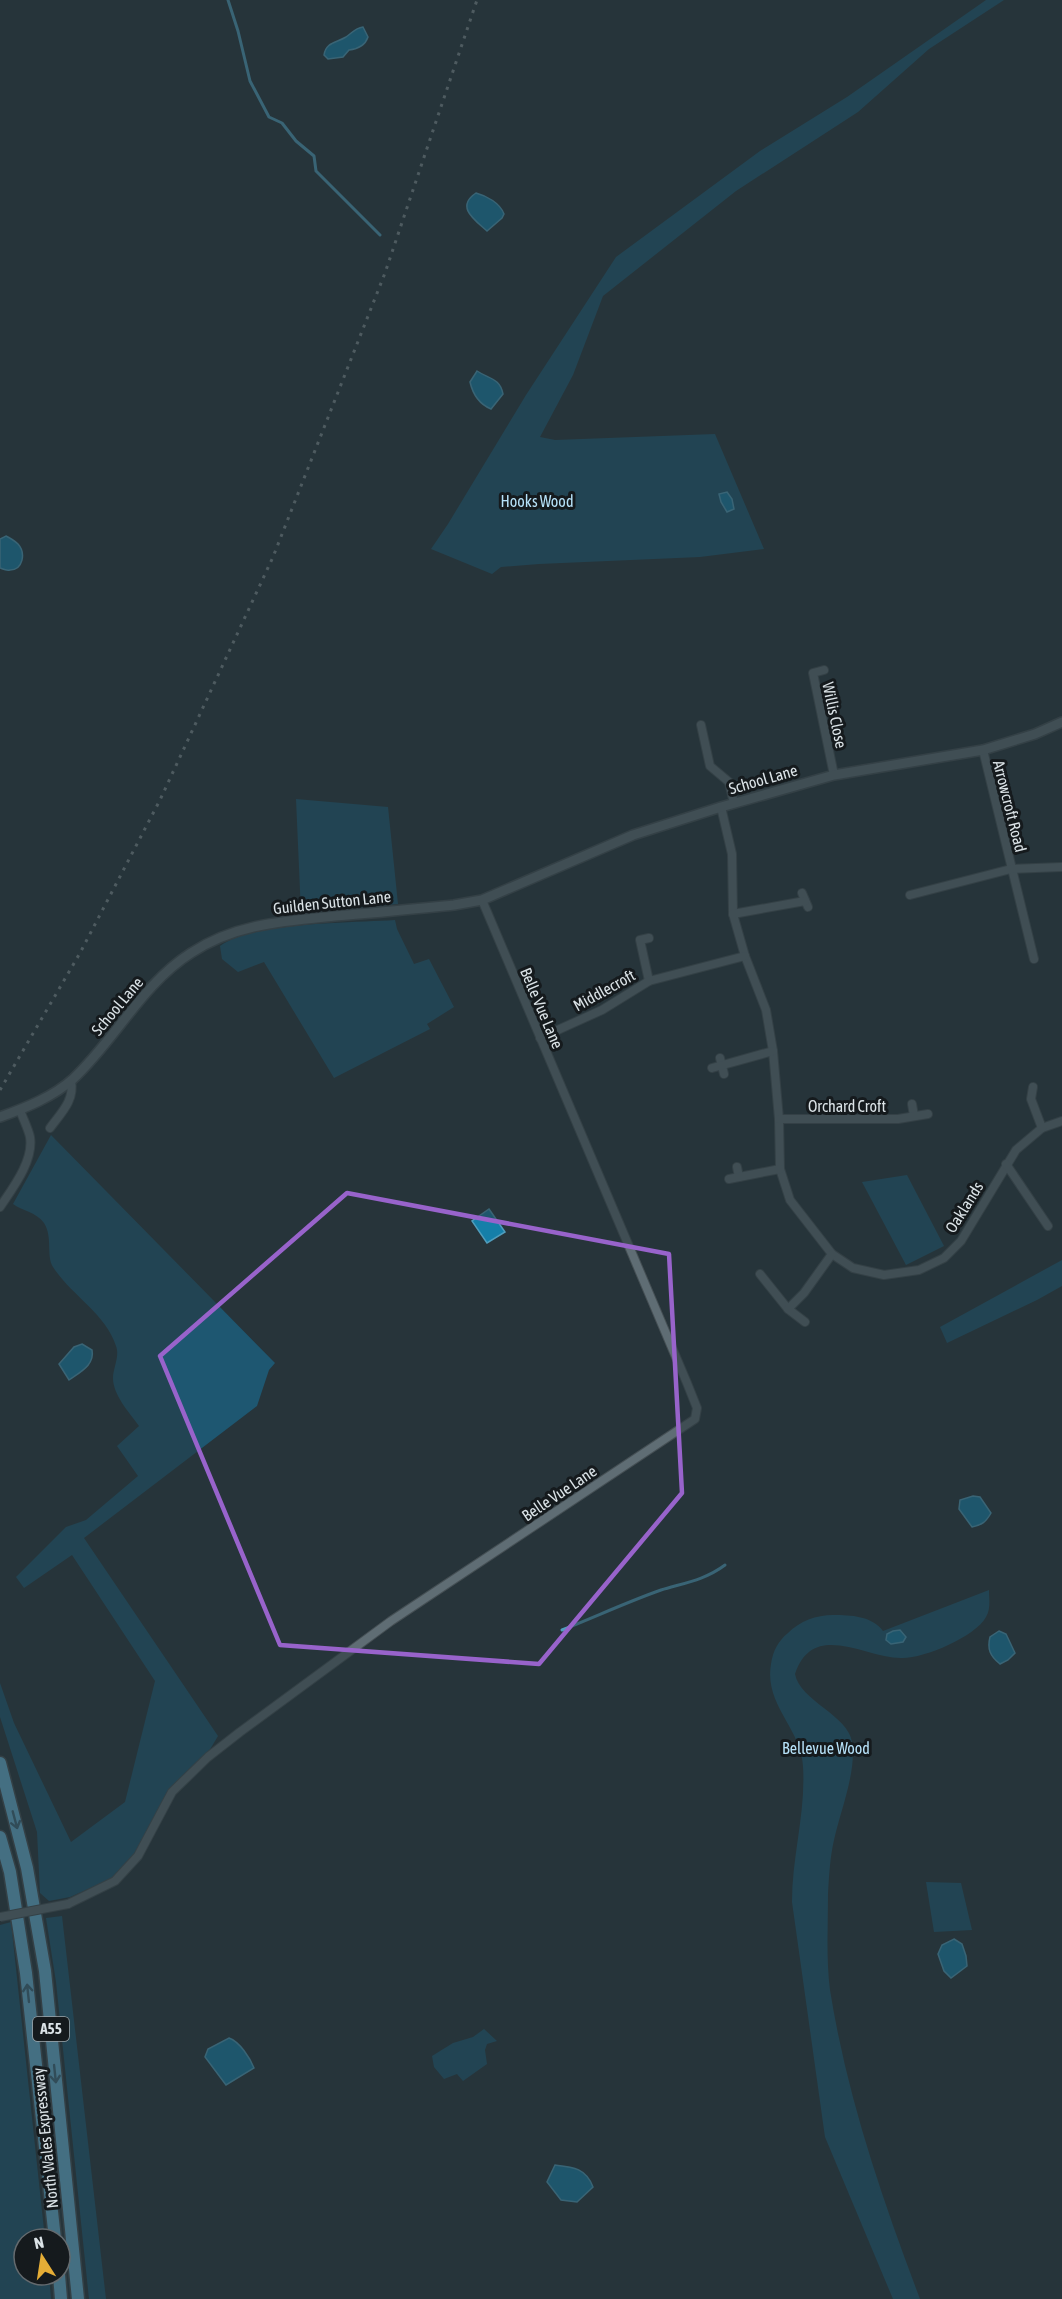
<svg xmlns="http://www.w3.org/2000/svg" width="1062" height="2299" font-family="'Asap Condensed',sans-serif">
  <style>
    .green { fill: #1e5771 }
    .water { fill: #157fa9; stroke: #509dbc; stroke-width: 1.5 }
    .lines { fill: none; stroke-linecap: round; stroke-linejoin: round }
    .stream { stroke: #509dbc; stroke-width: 3 }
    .minor-casing { stroke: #454f54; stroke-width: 10 }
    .tertiary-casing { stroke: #454f54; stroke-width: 12 }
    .trunk-casing { stroke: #454f54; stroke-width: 15 }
    .minor { stroke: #5f6d74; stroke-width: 8 }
    .tertiary { stroke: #5f6d74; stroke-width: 9 }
    .trunk { stroke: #68b5da; stroke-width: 12 }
    .rail { stroke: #7f8a8f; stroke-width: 3; stroke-dasharray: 3 6; stroke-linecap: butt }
    .minor-bridge-casing { stroke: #454f54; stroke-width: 10; stroke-linecap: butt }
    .minor-bridge { stroke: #5f6d74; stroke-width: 8 }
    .oneway { stroke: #3e687c }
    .marked { fill: none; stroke: #9863cb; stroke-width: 4.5; stroke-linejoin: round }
    .labels { text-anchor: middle; stroke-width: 6; stroke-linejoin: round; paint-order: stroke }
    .shield { fill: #151a1d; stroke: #a0a7aa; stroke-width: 1.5 }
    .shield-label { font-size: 15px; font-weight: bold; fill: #dbe3e7 }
    .park-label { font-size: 16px; fill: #b6e1f8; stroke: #151a1d }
    .street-label { font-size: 16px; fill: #dbe3e7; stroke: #151a1d }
  </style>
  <rect width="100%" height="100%" fill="#27343a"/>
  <g class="green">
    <polygon points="986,0 1004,0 929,49 858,112 736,191 603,296 573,375 540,437 555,440 715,434 764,549 700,557 539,564 501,567 492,574 431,549 448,524 526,395 616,257 760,151 847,97"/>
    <polygon points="296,799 388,807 398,904 301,913"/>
    <path d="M395,920L397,929L414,964L429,959L454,1007L427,1024L430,1029L334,1078L264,962L238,972L222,959L220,946C252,922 352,923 395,920Z"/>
    <path d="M51,1135L275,1363L269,1370L257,1406L84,1538L218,1736L206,1756L169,1791L152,1825L134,1854L113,1878L70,1897L49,1901L40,1893L37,1832L0,1717V1683L14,1723L71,1842L125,1802L155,1681L72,1555L24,1588L16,1577L66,1527L86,1520L138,1476L117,1446L139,1426C129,1412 113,1395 113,1378C113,1368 120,1356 116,1346C106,1314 71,1295 53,1267C46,1256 53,1237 44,1223C36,1212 23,1211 13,1204Z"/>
    <polygon points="907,1175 944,1246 906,1265 862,1182"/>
    <polygon points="1062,1260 1062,1286 1037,1300 947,1343 940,1327"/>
    <path d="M989,1590C989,1598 991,1609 986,1617C975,1637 923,1659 901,1658C865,1658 813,1620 795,1674C800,1701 848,1715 852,1742C857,1771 840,1812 834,1840C830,1857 829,1877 828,1894C828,1926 826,1959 830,1990C847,2097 882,2198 920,2299H893L825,2137L792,1902C792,1856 806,1812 803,1766C801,1728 764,1705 771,1664C773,1651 778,1641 788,1633C800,1621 816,1615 833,1615C851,1615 872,1616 883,1631Z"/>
    <polygon points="926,1882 961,1883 972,1930 934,1932"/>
    <polygon points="62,1916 106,2299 89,2299 56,1982 46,1918"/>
    <polygon points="11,1922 45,2239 24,2239 24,2275 49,2275 51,2299 0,2299 0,1925"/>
    <polygon points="484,2029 497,2041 487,2044 485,2050 487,2064 463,2081 457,2074 444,2079 434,2067 432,2056 453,2043 473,2037"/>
  </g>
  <g class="water">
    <path d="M363,27L368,37C365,46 358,49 349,50L343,57L328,59L324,55C326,42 336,43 346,37C352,33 355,28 363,27Z"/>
    <path d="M476,193C487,196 500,203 504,214L502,218L487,231C475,220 455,207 476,193Z"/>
    <path d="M477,371C489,379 500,378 503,394L491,409C479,404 473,395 470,382Z"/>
    <polygon points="727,492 732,499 734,509 727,512 721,502 719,494"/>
    <path d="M6,536C10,538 15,541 18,544C26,553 23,570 10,570C6,571 3,569 0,568V539Z"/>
    <polygon points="489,1209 505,1232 487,1243 472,1221"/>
    <path d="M82,1344L92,1350C95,1365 80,1372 69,1380L59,1364L74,1347Z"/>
    <path d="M973,1496L980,1497L991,1513C986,1522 982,1525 972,1527L959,1509L960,1500Z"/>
    <polygon points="900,1630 906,1637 903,1642 891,1644 886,1640 887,1634 893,1631"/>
    <path d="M999,1631L1006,1634L1015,1653L1008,1660L1000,1664C990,1656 987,1649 990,1637Z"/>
    <polygon points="954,1939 962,1944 966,1956 967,1966 951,1978 944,1971 938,1954 942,1945"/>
    <path d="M229,2038C240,2042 250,2058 254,2068L226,2085L205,2057L208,2049Z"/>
    <path d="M555,2165C573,2167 586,2168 593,2187L577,2202L561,2200L547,2182Z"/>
  </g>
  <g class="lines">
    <g class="stream">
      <polyline points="228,0 238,31 250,81 269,117 282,123 296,141 314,156 316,171 380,235"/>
      <path d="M562,1630C595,1617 627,1602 661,1590C684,1583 705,1580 725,1565"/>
    </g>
    <g class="minor-casing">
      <g id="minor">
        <polyline points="824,670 813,673 834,775"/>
        <polyline points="701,725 710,766 729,782 734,803"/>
        <polyline points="983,750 1034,959"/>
        <polyline points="721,807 732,854 733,914 745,956 766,1010 773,1051 779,1119 780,1169 790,1200 832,1254 853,1268 884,1275 919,1270 944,1258 961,1241 1016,1150 1042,1128 1062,1121"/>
        <polyline points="802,893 808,907"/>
        <polyline points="910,895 1011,869 1062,867"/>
        <polyline points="733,914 805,901"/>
        <polyline points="649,938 640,940 649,981 745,956"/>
        <polyline points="540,1038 602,1010 649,981"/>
        <polyline points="720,1058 724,1074"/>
        <polyline points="712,1068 773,1051"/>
        <polyline points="1033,1087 1031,1099 1042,1128"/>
        <polyline points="912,1104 914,1116"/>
        <polyline points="779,1119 898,1119 928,1114"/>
        <path d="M50,1128C61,1113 75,1100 71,1081"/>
        <polyline points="1006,1164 1048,1226"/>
        <polyline points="737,1167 739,1177"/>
        <polyline points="729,1179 780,1169"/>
        <path d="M0,1207C12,1189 34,1161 30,1137C28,1128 23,1119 20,1110"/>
        <polyline points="760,1274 788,1309"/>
        <polyline points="805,1322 788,1309 804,1293 832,1254"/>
        <polyline points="68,1904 115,1881 138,1856 172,1792 208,1757 240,1732 391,1621 695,1419 697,1408 687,1383 482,900"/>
      </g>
    </g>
    <g class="tertiary-casing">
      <path id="tertiary" d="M0,1117C25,1108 53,1097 73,1079C115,1040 142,984 191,953C235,924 284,921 335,916C375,913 414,909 454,905L482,900L633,835L721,807L834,775L983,750L1035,734L1062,722"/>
    </g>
    <g class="trunk-casing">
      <g id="trunk">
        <polyline points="0,1763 27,1868 45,1971 78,2299"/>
        <polyline points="0,1837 10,1872 26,1973 55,2239"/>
        <polyline points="59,2275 61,2299"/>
      </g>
    </g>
    <use href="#minor" class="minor"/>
    <use href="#tertiary" class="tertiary"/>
    <use href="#trunk" class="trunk"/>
    <polyline class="rail" points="0,1090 80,953 160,800 273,557 385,273 477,0"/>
    <g class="minor-bridge-casing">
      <polyline id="minor-bridge" points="0,1917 68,1904"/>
    </g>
    <use href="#minor-bridge" class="minor-bridge"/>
  </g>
  <defs><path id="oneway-shaft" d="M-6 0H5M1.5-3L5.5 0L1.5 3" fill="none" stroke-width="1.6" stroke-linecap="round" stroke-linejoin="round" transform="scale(1.5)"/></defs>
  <g class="oneway">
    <use href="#oneway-shaft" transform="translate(15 1820) rotate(75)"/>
    <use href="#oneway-shaft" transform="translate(28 1993) rotate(-96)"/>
    <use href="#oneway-shaft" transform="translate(55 2074) rotate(84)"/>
  </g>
  <path d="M0 0H1062V2299H0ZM347,1193L669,1254L682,1493L539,1664L280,1645L160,1356Z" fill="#27343a" fill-opacity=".55" fill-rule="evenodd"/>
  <path class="marked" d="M347,1193L669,1254L682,1493L539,1664L280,1645L160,1356Z"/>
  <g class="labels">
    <rect class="shield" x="33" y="2017" width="36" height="24" rx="4.5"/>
    <g class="shield-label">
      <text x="51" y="2034">A55</text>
    </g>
    <g class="park-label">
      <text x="537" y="507">Hooks Wood</text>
      <text x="826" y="1754">Bellevue Wood</text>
    </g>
    <g class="street-label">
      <text transform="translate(835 715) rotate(78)" y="6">Willis Close</text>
      <text transform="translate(763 779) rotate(-16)" y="6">School Lane</text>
      <text transform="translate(1010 806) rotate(76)" y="6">Arrowcroft Road</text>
      <text transform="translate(332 902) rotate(-6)" y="6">Guilden Sutton Lane</text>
      <text transform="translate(604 990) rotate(-29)" y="6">Middlecroft</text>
      <text transform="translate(117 1006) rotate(-50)" y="6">School Lane</text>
      <text transform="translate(542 1008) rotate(67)" y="6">Belle Vue Lane</text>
      <text x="847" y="1112">Orchard Croft</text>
      <text transform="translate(964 1207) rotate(-58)" y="6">Oaklands</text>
      <text transform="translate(559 1493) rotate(-34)" y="6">Belle Vue Lane</text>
      <text transform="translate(45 2138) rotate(-96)" y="6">North Wales Expressway</text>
    </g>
  </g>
  <g transform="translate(42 2257) rotate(348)"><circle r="28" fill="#151a1d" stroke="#646a6e" stroke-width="1.5"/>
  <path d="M0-4.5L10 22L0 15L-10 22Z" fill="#e5ad36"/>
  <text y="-9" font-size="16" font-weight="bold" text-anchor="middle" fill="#dbe3e7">N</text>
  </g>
</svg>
